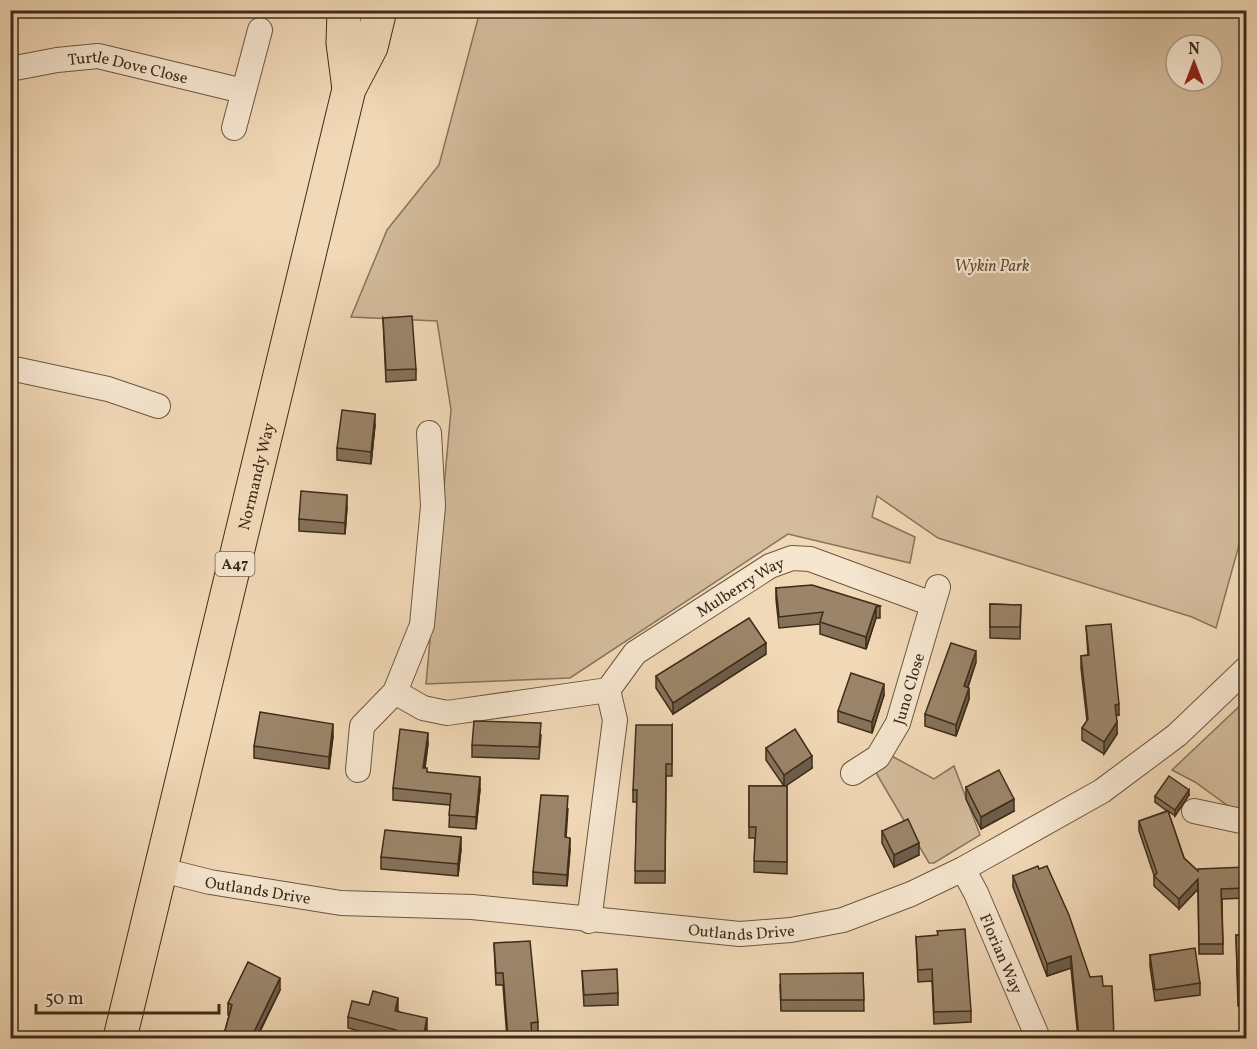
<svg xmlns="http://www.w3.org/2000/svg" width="1257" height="1049" font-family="Vollkorn,serif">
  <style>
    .green { fill: #d3bb9b; stroke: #88745a; stroke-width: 1.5; fill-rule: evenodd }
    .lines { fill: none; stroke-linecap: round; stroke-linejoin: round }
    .minor-casing { stroke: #6b5740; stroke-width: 26 }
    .primary-casing { stroke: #3e2c18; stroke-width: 35 }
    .minor { stroke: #f6e6d0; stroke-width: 24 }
    .primary { stroke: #f1d8b6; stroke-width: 33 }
    .wall { fill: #85725b; stroke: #3e2c18; stroke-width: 1.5 }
    .shaded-wall { fill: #6c5d4a; stroke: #3e2c18; stroke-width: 1.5 }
    .building { fill: #9b856a; stroke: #3e2c18; stroke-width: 1.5 }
    .labels { text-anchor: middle; stroke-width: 4.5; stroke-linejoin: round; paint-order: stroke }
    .shield { fill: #f6e6d0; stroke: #75644f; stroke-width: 1.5 }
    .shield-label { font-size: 15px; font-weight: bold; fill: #3e2c18 }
    .street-label { font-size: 16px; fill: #3e2c18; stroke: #f6e6d0 }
    .park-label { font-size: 16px; font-style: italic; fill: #5c4932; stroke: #f6e6d0 }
  </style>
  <rect width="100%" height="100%" fill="#f1d8b6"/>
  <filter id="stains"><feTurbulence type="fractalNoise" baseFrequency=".00333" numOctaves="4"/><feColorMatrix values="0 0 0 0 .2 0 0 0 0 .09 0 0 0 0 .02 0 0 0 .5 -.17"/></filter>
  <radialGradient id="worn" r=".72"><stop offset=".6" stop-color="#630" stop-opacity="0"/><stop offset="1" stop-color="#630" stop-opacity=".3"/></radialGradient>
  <g class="green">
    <path d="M480,11H1246V520L1216,628L1192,617L938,538L877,496L872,517L915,537L910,563L788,534L570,678L426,684L451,410L437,321L351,317L387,230L439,165ZM1176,45H1212V81H1176Z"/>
    <polygon points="1246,700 1246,819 1195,782 1172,770"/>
    <polygon points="888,754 934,779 954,766 980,835 934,863 929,863 875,771"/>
  </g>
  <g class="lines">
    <g class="minor-casing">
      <g id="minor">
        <path id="s1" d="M10,69L57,60L98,56L243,91"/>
        <polyline points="234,128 260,30"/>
        <polyline points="10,368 108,389 158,406"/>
        <path id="s2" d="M395,692L423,708L447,713L608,690L635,653L770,566L792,558L810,559L932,604"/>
        <polyline points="358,770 362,726 395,692 422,625 433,506 429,433"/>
        <path id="s3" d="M853,773L878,757L898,723L938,587"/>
        <polyline points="1194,811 1246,822"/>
        <path id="s4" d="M963,869L976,893L1038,1038"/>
        <path id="s5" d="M162,870L210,882L341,903L472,907L740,934L791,930L843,920L911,894L963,869L1102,791L1177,735L1246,669"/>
        <polyline points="589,921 615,720 608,690"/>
      </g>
    </g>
    <g class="primary-casing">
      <g id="primary">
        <polyline points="344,10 343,43 349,89"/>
        <path id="s6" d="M120,1038L349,89L371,47L380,10"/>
      </g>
    </g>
    <use href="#minor" class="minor"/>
    <use href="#primary" class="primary"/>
  </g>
  <g class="wall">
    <polygon points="383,318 416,369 416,380 386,382"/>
    <polygon points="375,425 371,464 337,460 337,448"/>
    <polygon points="347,507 345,534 299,531 299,519"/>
    <polygon points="776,588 880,606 880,618 876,618 866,649 820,634 820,624 779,628 776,599"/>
    <polygon points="990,604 1021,605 1020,639 990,638"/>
    <polygon points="1086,626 1119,715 1116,716 1117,734 1104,754 1082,740 1082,728 1087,721 1081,668 1081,656 1088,655"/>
    <polygon points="766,654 673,714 656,688 656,676"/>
    <polygon points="976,662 968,687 969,699 956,736 925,726 925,714"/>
    <polygon points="884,695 872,733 838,722 838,711"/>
    <polygon points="672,725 672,776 666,776 665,883 635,883 637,802 633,802 633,790"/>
    <polygon points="541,735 539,759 472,757 472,745"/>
    <polygon points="333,736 329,769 254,758 254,746"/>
    <polygon points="428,744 425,768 427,772 480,789 476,829 449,827 450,805 393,800 393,788"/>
    <polygon points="766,748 812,768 785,786 787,786 787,874 754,872 755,838 749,838 749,786 784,786 766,760"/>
    <polygon points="966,787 1014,811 981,829 966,799"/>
    <polygon points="1189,795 1175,816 1168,811 1184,858 1198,871 1246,867 1246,898 1222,899 1223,954 1199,954 1198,889 1179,909 1154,886 1154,875 1139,831 1139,821 1167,811 1155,802 1155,796"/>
    <polygon points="568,808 566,838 570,849 567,886 533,884 533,872"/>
    <polygon points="882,831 919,855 894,867 882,843"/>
    <polygon points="461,849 458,876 381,869 381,857"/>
    <polygon points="1013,876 1090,977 1103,986 1114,1038 1078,1038 1071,968 1047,976 1013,887"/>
    <polygon points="1236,935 1246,935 1246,1005 1238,1006"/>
    <polygon points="916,937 971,1011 971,1022 934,1024 932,981 918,982"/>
    <polygon points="494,943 538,1022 538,1034 532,1035 532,1038 507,1038 503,985 496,985"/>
    <polygon points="1150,955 1200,983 1200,995 1155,1001 1150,966"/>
    <polygon points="582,971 618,993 618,1005 584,1006"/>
    <polygon points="863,973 864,1011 781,1011 780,985"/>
    <polygon points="280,990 257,1038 223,1038 229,1016 228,1015 228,1003"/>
    <polygon points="369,1005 398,1010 398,1011 427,1030 425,1038 385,1038 348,1028 348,1017"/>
  </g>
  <g class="shaded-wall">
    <polygon points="375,414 375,425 371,464 371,452"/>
    <polygon points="347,495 347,507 345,534 345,523"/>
    <polygon points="876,607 876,618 866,649 866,637"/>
    <polygon points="766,643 766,654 673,714 673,703"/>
    <polygon points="976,651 976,662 964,698 964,686"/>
    <polygon points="884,684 884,695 872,733 872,722"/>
    <polygon points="969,688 969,699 956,736 956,725"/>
    <polygon points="1119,704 1119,715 1115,716 1115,705"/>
    <polygon points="1117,722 1117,734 1104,754 1104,742"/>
    <polygon points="333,724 333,736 329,769 329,757"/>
    <polygon points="428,733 428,744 423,779 423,768"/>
    <polygon points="812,756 812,768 784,787 784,775"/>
    <polygon points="480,777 480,789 476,829 476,817"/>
    <polygon points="1189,790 1189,795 1175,816 1175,810"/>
    <polygon points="1014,799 1014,811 981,829 981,817"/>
    <polygon points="461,837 461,849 458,876 458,864"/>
    <polygon points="570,838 570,849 567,886 567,875"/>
    <polygon points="919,843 919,855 894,867 894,855"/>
    <polygon points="1198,879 1198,889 1179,909 1179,899"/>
    <polygon points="1071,956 1071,968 1047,976 1047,964"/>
    <polygon points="280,978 280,990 256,1038 252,1036"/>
    <polygon points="398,998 398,1010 395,1022 395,1011"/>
    <polygon points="427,1018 427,1030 425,1038 423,1038"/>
  </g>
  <g class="building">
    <polygon points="412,316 416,369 386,370 383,318"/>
    <polygon points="342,410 375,414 371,452 337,448"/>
    <polygon points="301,491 347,495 345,523 299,519"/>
    <polygon points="812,585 880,606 876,607 866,637 820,622 823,612 779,617 776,588"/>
    <polygon points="990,604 1021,605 1020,627 990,627"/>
    <polygon points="749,618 766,643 673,703 656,676"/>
    <polygon points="1111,624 1119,704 1115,705 1117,722 1104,742 1082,728 1088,719 1081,656 1089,655 1086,626"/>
    <polygon points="951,643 976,651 964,686 969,688 956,725 925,714"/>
    <polygon points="851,673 884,684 872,722 838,711"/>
    <polygon points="260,712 333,724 329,757 254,746"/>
    <polygon points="474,721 541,723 539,747 472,745"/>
    <polygon points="636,725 672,725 672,764 666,764 665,871 635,871 637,790 633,790"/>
    <polygon points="400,729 428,733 423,768 427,768 427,772 480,777 476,817 449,815 451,794 393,788"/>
    <polygon points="795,729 812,756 784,775 766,748"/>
    <polygon points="999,770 1014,799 981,817 966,787"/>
    <polygon points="1169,776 1189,790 1175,810 1155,796"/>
    <polygon points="749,786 787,786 787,862 754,861 756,827 749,827"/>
    <polygon points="541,795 568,796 565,837 570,838 567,875 533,872"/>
    <polygon points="1168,811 1184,858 1198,871 1198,869 1246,867 1246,888 1221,889 1223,944 1199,944 1198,879 1179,899 1154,876 1157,873 1139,821"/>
    <polygon points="908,819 919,843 894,855 882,831"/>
    <polygon points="385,830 461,837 458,864 381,857"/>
    <polygon points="1038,866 1039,869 1047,866 1069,915 1090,977 1102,976 1103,986 1112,986 1114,1038 1079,1038 1071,956 1047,964 1013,876"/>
    <polygon points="965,929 971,1011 934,1012 932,969 918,970 916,937 938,935 937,931"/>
    <polygon points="1236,935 1246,935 1246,994 1238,994"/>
    <polygon points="530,941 538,1022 531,1023 532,1038 508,1038 503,973 496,973 494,943"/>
    <polygon points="1195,948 1200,983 1155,990 1150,955"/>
    <polygon points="248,962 280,978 252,1036 259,1038 223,1038 232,1005 228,1003"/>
    <polygon points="617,969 618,993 584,995 582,971"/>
    <polygon points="863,973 864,1000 781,1000 780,974"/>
    <polygon points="373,991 398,998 395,1011 427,1018 423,1038 394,1038 396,1030 348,1017 352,1001 369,1005"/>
  </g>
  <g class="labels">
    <rect class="shield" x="215.5" y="552" width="39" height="24" rx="4.5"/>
    <g class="shield-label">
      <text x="235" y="569">A47</text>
    </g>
    <g class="street-label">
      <text dy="6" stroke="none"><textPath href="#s1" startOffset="120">Turtle Dove Close</textPath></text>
      <text dy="6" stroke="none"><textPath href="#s6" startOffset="578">Normandy Way</textPath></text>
      <text dy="6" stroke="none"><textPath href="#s2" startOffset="390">Mulberry Way</textPath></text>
      <text dy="6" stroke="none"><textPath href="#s3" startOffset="105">Juno Close</textPath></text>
      <text dy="6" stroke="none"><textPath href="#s5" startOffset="98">Outlands Drive</textPath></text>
      <text dy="6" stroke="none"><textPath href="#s5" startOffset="584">Outlands Drive</textPath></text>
      <text dy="6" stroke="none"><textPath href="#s4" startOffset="93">Florian Way</textPath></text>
    </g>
    <g class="park-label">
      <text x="992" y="271">Wykin Park</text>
    </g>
  </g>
  <rect width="1257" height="1049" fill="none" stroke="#f1d8b6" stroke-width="36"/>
  <rect x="12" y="12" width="1233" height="1025" fill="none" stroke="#3e2c18" stroke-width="3"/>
  <rect x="18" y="18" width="1221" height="1013" fill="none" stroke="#3e2c18" stroke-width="1.5"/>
  <g transform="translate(1194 63)"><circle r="28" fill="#f6e6d0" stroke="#ac9c86" stroke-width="1.5"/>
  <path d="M0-4.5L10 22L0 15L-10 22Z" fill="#8f2418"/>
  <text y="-9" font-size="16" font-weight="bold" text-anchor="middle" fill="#3e2c18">N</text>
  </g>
  <path d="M36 1004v9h183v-9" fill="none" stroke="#3e2c18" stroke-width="3"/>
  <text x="45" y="1004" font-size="18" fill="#3e2c18" stroke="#f6e6d0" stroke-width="4.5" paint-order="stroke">50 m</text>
  <rect width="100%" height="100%" filter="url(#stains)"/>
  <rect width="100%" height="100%" fill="url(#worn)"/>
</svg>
